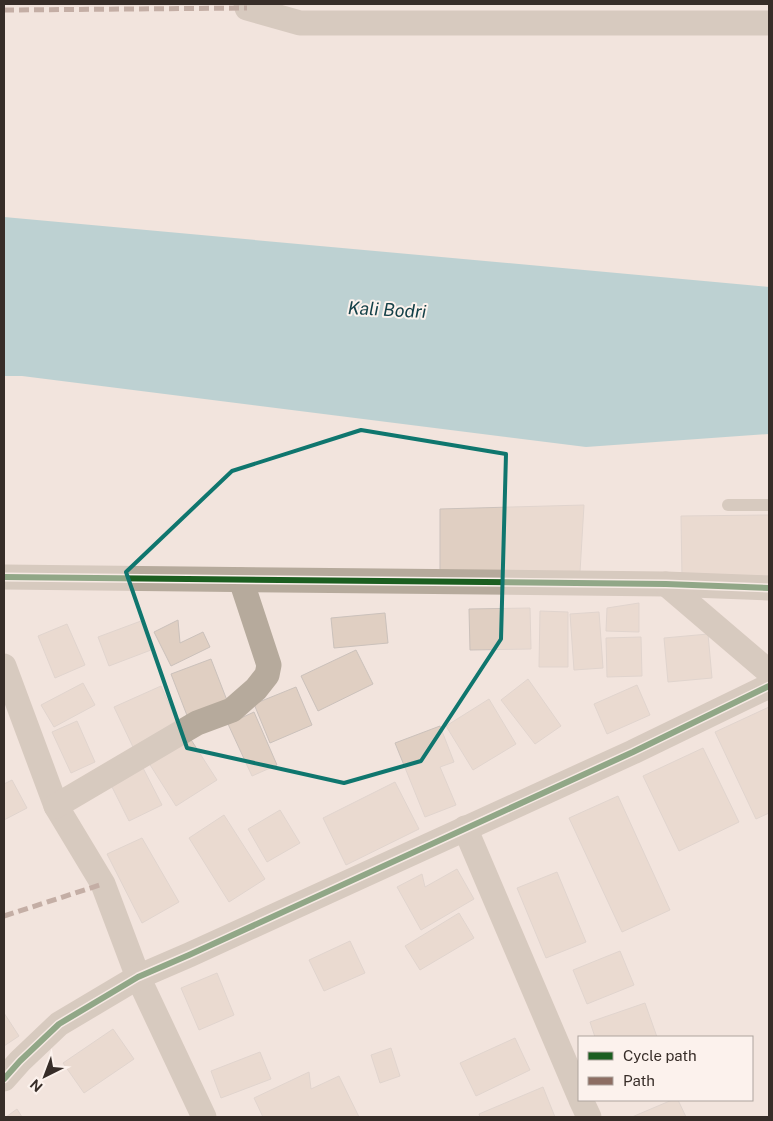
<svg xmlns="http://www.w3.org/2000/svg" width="773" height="1121" font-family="'Public Sans',sans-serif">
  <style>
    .water { fill: #7dbbc6 }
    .building { fill: #e0cfc2; stroke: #cbc1bb }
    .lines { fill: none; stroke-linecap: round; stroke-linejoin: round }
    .service { stroke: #b6aa9c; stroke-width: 12 }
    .minor { stroke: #b6aa9c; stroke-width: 25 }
    .quiet { stroke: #8d6e63; stroke-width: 5; stroke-dasharray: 10 5; stroke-linecap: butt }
    .cycleway-casing { stroke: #fcf2ed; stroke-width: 9 }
    .cycleway { stroke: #1b5e20; stroke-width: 6 }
    .marked { fill: none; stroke: #0f766e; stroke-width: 4; stroke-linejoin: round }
    .labels { text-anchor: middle; stroke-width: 4; stroke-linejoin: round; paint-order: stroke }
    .water-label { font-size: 18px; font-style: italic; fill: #144048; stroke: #fcf2ed }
  </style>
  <rect width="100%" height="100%" fill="#f2e4dd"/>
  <polygon class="water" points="4,217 769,287 769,434 586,447 22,376 4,376"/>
  <g class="building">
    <polygon points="584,505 580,572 440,573 440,509"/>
    <polygon points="769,515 769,576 682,577 681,516"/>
    <polygon points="639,603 639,632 606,631 607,608"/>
    <polygon points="530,608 531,649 470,650 469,609"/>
    <polygon points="540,611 568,612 568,667 539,667"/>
    <polygon points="599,612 603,668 574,670 570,614"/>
    <polygon points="385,613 388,643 334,648 331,618"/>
    <polygon points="178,620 180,643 203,632 210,647 171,666 154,632"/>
    <polygon points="141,621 151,650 109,666 98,637"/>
    <polygon points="67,624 85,665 55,678 38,636"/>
    <polygon points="708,634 712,678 668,682 664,638"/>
    <polygon points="641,637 642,676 607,677 606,638"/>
    <polygon points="356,650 373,684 318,711 301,676"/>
    <polygon points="211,659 228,703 188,718 171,674"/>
    <polygon points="528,679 561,726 535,744 501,700"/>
    <polygon points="83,683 95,705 54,727 41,705"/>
    <polygon points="637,685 650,715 607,734 594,704"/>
    <polygon points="161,686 179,727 133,747 114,707"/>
    <polygon points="296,687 312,725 270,743 254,704"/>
    <polygon points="489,699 516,744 473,770 446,726"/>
    <polygon points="769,707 769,813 756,819 715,732"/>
    <polygon points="254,712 277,765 252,776 228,724"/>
    <polygon points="77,721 95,762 71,773 52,732"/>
    <polygon points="440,726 454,762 440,767 456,805 425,817 395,743"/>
    <polygon points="188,735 217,780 176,806 147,760"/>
    <polygon points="703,748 739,822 679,851 643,776"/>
    <polygon points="142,766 162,805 129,821 110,783"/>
    <polygon points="12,780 27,808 4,820 4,784"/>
    <polygon points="395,782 419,829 346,865 323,818"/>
    <polygon points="618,796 670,910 622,932 569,818"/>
    <polygon points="280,810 300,843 267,862 248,829"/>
    <polygon points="224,815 265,879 229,902 189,838"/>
    <polygon points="142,838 179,902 142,923 107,854"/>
    <polygon points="457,869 474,899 421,930 397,887 422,874 425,887"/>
    <polygon points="557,872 586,942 546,958 517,888"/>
    <polygon points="459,913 474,938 420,970 405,946"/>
    <polygon points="350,941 365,973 324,991 309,960"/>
    <polygon points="620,951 634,985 587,1004 573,970"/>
    <polygon points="217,973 234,1015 199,1030 181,988"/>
    <polygon points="645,1003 657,1037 595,1037 590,1022"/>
    <polygon points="4,1013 19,1036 4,1046"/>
    <polygon points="113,1029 134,1059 84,1093 63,1063"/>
    <polygon points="515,1038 530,1070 476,1096 460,1063"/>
    <polygon points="391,1048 400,1076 380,1083 371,1055"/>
    <polygon points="260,1052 271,1079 221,1098 211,1071"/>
    <polygon points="309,1072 311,1089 339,1076 359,1117 263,1117 254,1098"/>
    <polygon points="543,1087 555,1117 480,1117 479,1114"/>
    <polygon points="672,1100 678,1100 686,1117 632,1117"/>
    <polygon points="17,1109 22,1117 6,1117"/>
  </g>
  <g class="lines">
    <polyline class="service" points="728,505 769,505"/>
    <g class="minor">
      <polyline points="246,4 247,8 300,23 769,23"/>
      <polyline points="4,577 666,584 769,588"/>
      <polyline points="666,584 769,672"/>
      <polyline points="4,666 56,806 103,884 138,977 204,1117"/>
      <polyline points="56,806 197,723 232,710 256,689 267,675 269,665 241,580"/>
      <polyline points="465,828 579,1095"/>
      <polyline points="4,1079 20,1061 59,1024 138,977 189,955 633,752 769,686"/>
      <polyline points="581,1100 589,1117"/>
    </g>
    <g class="quiet">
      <polyline points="4,10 247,8"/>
      <polyline points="4,916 103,884"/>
    </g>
    <g class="cycleway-casing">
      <g id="cycleway">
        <polyline points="4,577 666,584 769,588"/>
        <polyline points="4,1079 20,1061 59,1024 138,977 189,955 633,752 769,686"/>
      </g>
    </g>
    <use href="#cycleway" class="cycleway"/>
  </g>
  <path d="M0 0H773V1121H0ZM361,430L506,454L501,639L421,761L344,783L187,748L126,572L232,471Z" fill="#f2e4dd" fill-opacity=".55" fill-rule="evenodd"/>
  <path class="marked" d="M361,430L506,454L501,639L421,761L344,783L187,748L126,572L232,471Z"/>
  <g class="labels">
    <g class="water-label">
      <text transform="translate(387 310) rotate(3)" y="6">Kali Bodri</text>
    </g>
  </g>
  <rect width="773" height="1121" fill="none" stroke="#372d28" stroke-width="10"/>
  <rect x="578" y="1036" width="175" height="65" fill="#fcf2ed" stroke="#ada39e"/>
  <rect x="588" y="1052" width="25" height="8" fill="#1b5e20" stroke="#ada39e"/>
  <text x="623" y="1061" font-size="15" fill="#372d28">Cycle path</text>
  <rect x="588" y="1077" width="25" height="8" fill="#8d6e63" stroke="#ada39e"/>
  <text x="623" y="1086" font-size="15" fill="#372d28">Path</text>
  <g transform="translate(45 1076) rotate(222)" stroke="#fcf2ed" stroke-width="4" paint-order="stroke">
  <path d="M0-4L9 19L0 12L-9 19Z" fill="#372d28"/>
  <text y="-8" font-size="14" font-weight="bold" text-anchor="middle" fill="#372d28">N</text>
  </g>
</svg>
